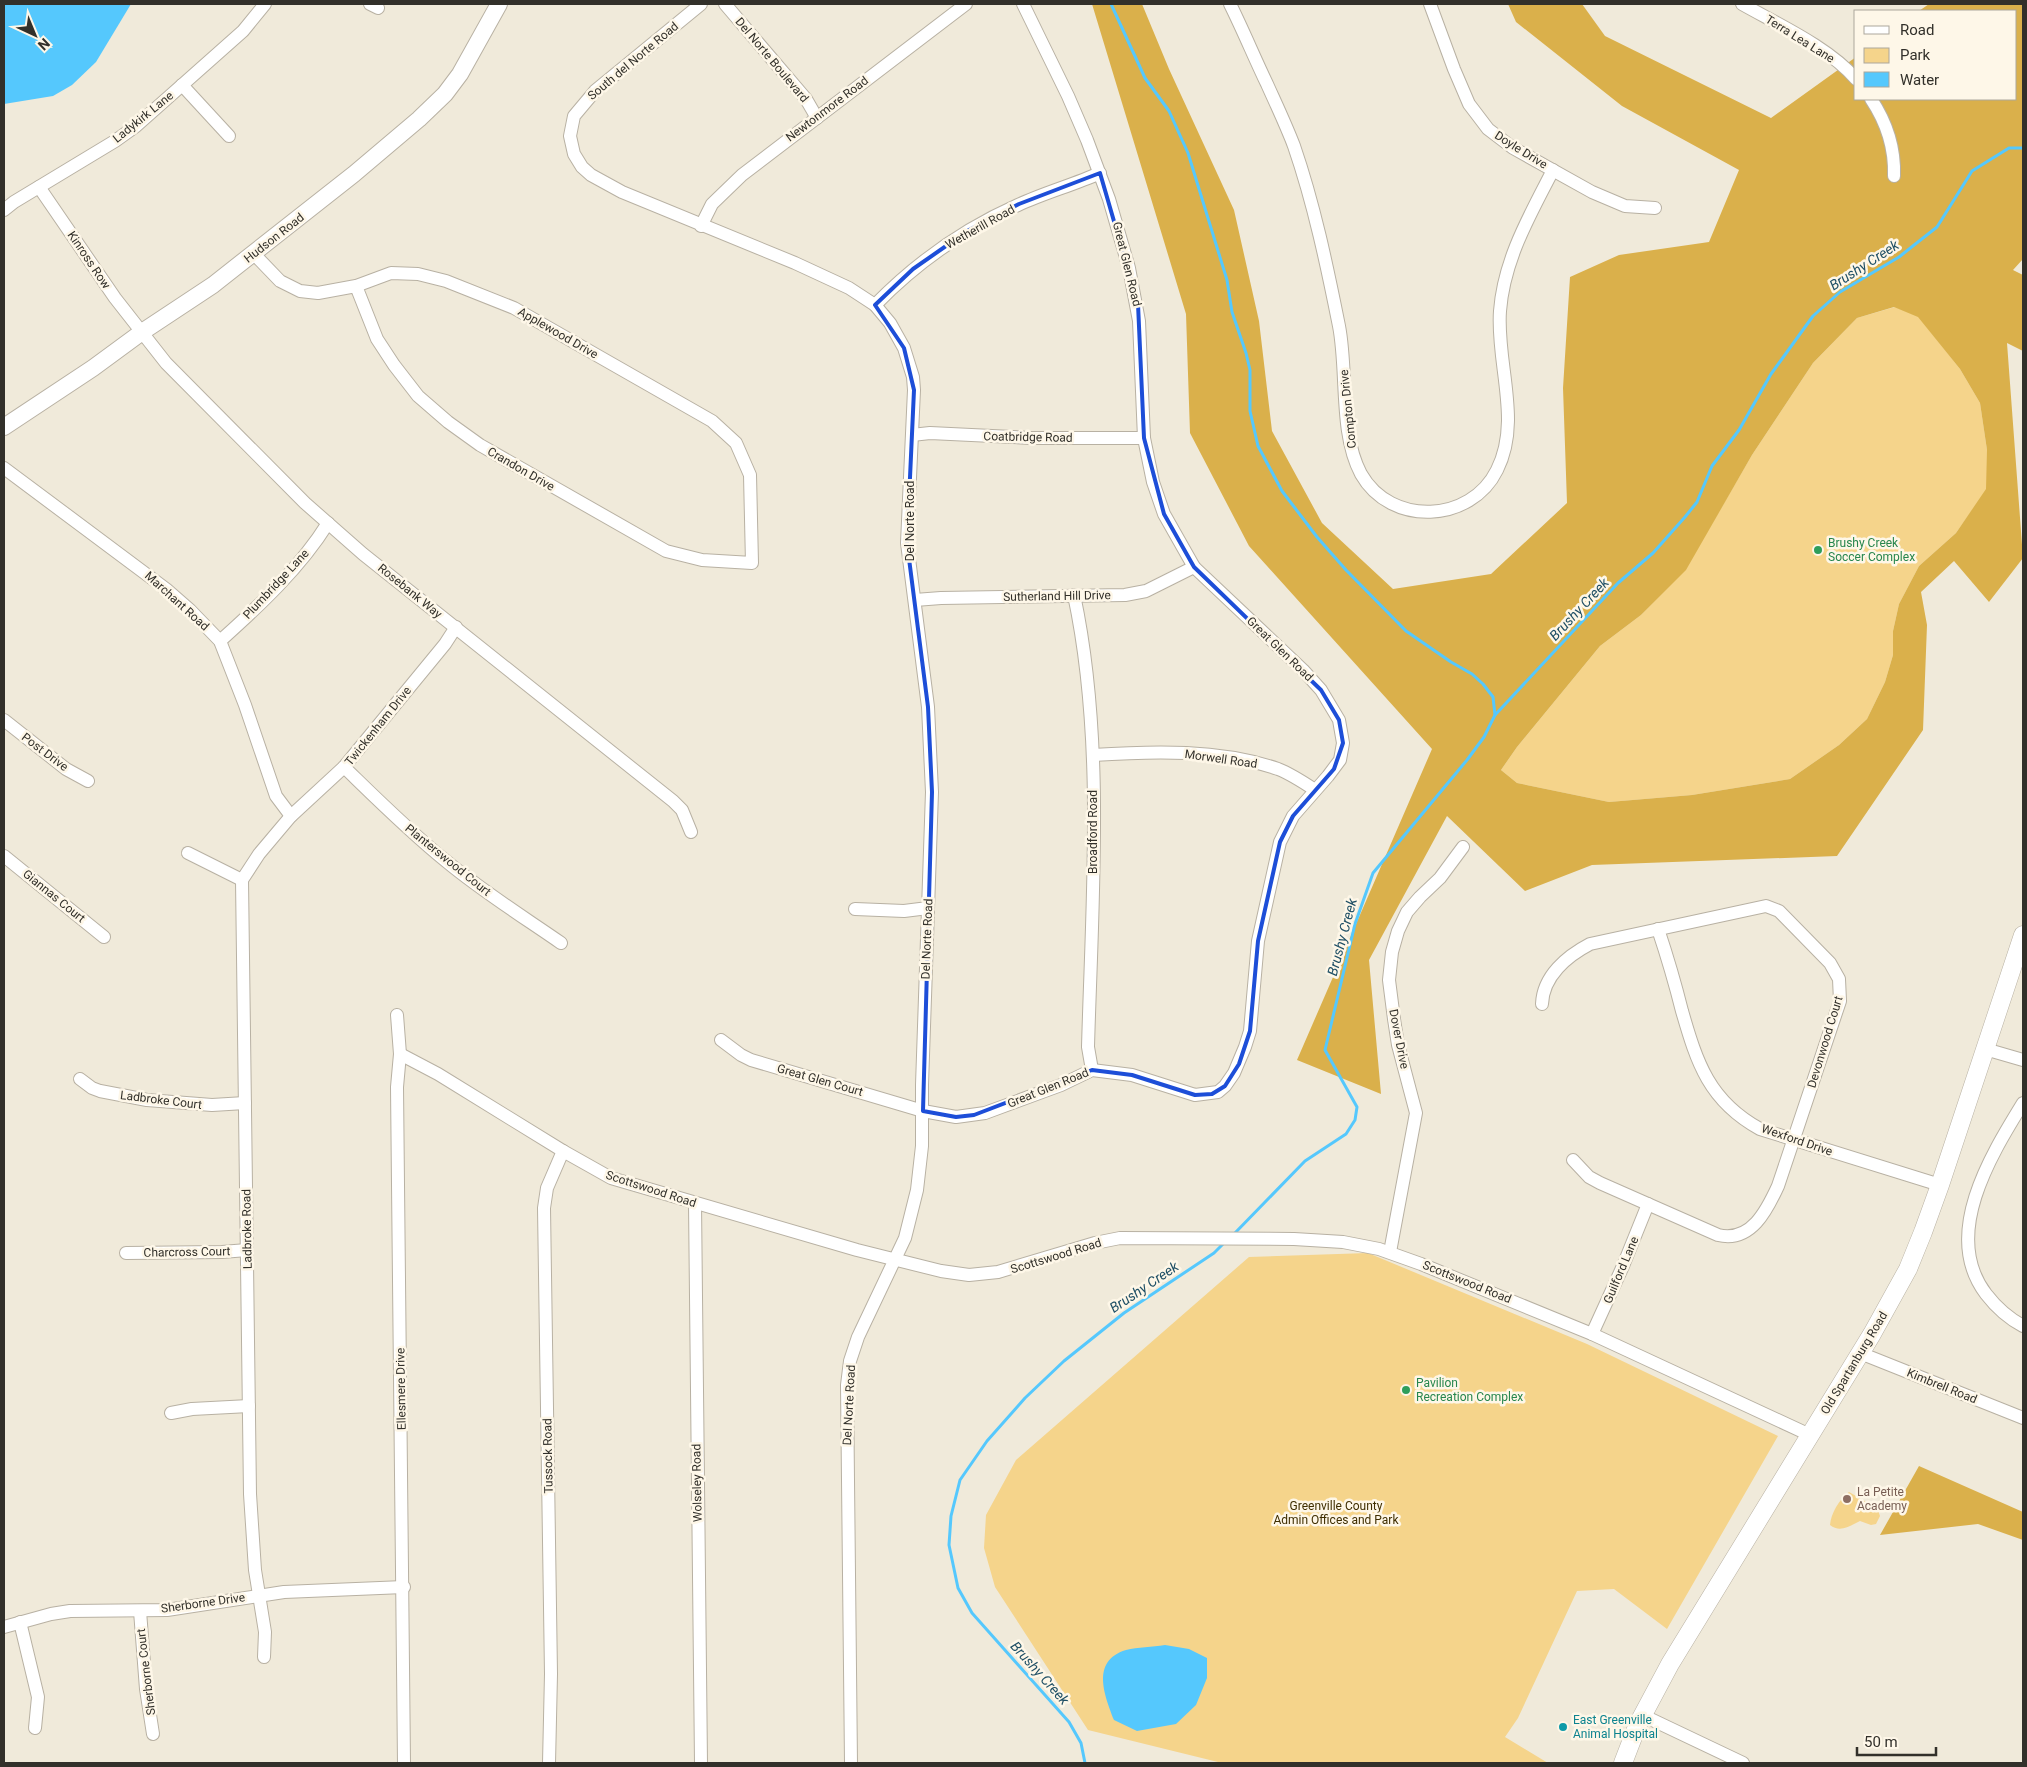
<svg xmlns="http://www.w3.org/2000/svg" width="2027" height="1767" font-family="Roboto,sans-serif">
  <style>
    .green { fill: #f5d48b }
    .forest { fill: #dab04b; fill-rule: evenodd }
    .water { fill: #55c8fd }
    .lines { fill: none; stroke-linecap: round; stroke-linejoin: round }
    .stream { stroke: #55c8fd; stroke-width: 3 }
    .minor-casing { stroke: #b8b1a3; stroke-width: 14 }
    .tertiary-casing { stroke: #b8b1a3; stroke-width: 18 }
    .secondary-casing { stroke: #b8b1a3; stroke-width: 19 }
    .minor { stroke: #fff; stroke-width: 12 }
    .tertiary { stroke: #fff; stroke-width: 16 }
    .secondary { stroke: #fff; stroke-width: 18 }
    .marked { fill: none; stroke: #1d4ed8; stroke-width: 4; stroke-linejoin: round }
    .leisure-dot { fill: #2e9e5b; stroke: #fef7e8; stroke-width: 2 }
    .education-dot { fill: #8d6e63; stroke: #fef7e8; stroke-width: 2 }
    .culture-dot { fill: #0f9aa8; stroke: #fef7e8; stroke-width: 2 }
    .labels { text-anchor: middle; stroke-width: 5; stroke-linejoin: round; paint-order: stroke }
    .street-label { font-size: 12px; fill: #32302a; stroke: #fef7e8 }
    .leisure-label { font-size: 12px; fill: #27864d; stroke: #fef7e8; text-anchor: start }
    .education-label { font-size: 12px; fill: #785e54; stroke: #fef7e8; text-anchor: start }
    .park-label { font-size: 12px; fill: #3f2e01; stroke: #fef7e8 }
    .culture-label { font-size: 12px; fill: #0d838f; stroke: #fef7e8; text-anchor: start }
    .water-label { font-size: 14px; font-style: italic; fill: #1f4f65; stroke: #fef7e8 }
  </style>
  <rect width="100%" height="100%" fill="#f0eada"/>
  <g class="green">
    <polygon points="1895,307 1918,316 1960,369 1980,403 1987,450 1987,489 1956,533 1919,566 1899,604 1893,631 1893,655 1885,682 1867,719 1839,745 1790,779 1692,795 1609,802 1517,783 1501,770 1517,747 1600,646 1641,615 1685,570 1752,455 1813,363 1857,318"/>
    <polygon points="1368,1253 1587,1344 1778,1436 1667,1629 1614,1589 1577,1591 1518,1718 1505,1737 1548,1763 1222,1763 1088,1730 995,1587 984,1548 986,1515 1016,1460 1249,1257"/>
    <path d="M1849,1492L1877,1508L1880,1516L1876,1524L1871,1525L1860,1521C1850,1526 1840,1533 1830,1525C1831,1513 1839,1500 1849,1492Z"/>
  </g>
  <g class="forest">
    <path d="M1092,4H1142L1169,69L1234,210L1259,321L1272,431L1322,523L1393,589L1491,574L1567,503L1563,388L1570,277L1619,255L1709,242L1739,170L1622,106L1516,22L1508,4H1582L1605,36L1771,118L1856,57V99H2016V11H1919L1929,4H2023V259L2013,270L2023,275V351L2007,343L2023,558L1989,602L1954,561L1921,592L1927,625L1923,730L1837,856L1592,865L1525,891L1447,816L1369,960L1381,1094L1297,1060L1432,749L1249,546L1190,433L1186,314ZM1894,307L1918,317L1960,369L1980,403L1987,450L1986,489L1956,533L1919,566L1899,604L1893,631V655L1885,682L1867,719L1839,745L1790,779L1692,795L1609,802L1517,783L1501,770L1517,747L1600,646L1641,615L1686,570L1752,455L1813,363L1857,318Z"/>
    <polygon points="1919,1466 2023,1512 2023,1540 1978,1524 1880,1535"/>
  </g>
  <g class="water">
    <polygon points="4,4 131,4 96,62 72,85 53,96 4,104"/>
    <path d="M1165,1645L1189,1649L1207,1658V1678L1196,1705L1176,1724L1137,1731L1114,1720C1105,1696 1090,1661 1126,1650C1138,1647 1152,1647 1165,1645Z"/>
  </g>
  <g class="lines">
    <g class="stream">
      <polyline points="1111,4 1145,78 1169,111 1188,153 1227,280 1232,312 1246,353 1250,370 1250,411 1258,446 1282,491 1317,537 1346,570 1406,631 1451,662 1472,674 1483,684 1493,697 1495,715"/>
      <polyline points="1234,1234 1305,1161 1346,1134 1355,1120 1357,1107 1325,1050 1355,924 1373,873 1467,760 1484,737 1495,715 1618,583 1653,553 1685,517 1697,502 1712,466 1739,430 1771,374 1813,316 1840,292 1899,257 1937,227 1972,171 2009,148 2023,148"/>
      <polyline points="1085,1763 1081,1743 1069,1722 972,1613 958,1588 949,1545 951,1516 960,1480 987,1441 1025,1398 1064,1361 1124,1313 1214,1253 1224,1243"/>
    </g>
    <g class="minor-casing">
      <g id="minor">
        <polyline points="370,4 378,8"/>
        <polyline points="701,4 595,91 574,116 570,136 574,154 582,167 591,175 622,192 795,263 849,288 875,305 890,323 904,348 913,377 914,390 907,543 928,707 932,792 922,1085 922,1146 917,1190 905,1238 858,1337 850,1361 847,1385 851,1763"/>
        <polyline points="725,4 806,99 817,118"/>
        <path d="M1230,4C1243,30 1254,57 1267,84C1276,104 1286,125 1294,146C1314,204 1327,266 1339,326C1348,372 1339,433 1361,474C1391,527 1471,523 1497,470C1522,421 1496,363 1500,311C1504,259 1530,215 1553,170"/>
        <polyline points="1430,4 1454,69 1469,104 1488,129 1513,148 1592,192 1625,206 1655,208"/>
        <path d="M1742,4C1779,25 1828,47 1856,79"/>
        <polyline points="182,85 229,136"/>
        <path d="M1871,99C1887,123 1895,148 1894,176"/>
        <polyline points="39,187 115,298 166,363 305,503 363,554 673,801 682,810 691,832"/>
        <polyline points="4,210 14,202 115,141 136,126 243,31 265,4"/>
        <polyline points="701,226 712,204 742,175 966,4"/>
        <polyline points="254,254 280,281 300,291 318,293 356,286 391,273 418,274 446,281 514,308 712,421 736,443 750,475 752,563 702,560 666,551 480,445 448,422 418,396 394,365 377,339 356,286"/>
        <path d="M875,305C916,263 964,229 1018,205C1044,193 1073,185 1100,173"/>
        <polyline points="912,435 930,433 1031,438 1144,438"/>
        <polyline points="4,468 166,589 190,610 220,641 245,705 276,796 291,816"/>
        <path d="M1074,595C1105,740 1092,899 1088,1047L1092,1070"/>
        <polyline points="915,600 941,598 1125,595 1146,591 1194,567"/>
        <path d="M220,641C259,606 300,568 328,523"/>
        <polyline points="4,720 66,769 88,781"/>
        <path d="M1093,755C1153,751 1220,749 1278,769C1291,774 1303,782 1315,790"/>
        <path d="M344,767C377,799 410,832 446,861C482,891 522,916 561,943"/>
        <polyline points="188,853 242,880"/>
        <polyline points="4,856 104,937"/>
        <polyline points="855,909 904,911 928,908"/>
        <path d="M1658,929C1667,956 1675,983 1682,1011C1697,1063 1709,1101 1760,1129L1940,1185"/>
        <path d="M1542,1004C1543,976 1567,956 1590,944L1766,906L1779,911L1830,963L1839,979L1840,1001L1778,1186C1767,1210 1751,1243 1718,1235L1600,1183L1589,1177L1573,1160"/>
        <polyline points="397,1015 400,1054 397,1087 404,1763"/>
        <polyline points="721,1040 741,1055 751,1060 923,1111 956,1117 985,1113 1061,1085 1092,1070 1132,1075 1195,1095 1218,1092 1225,1086 1234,1073 1245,1047 1250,1031 1258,941 1280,842 1293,816 1328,776 1340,760 1343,743 1339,720 1321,690 1303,670 1194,567 1164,514 1153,482 1144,438 1139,321 1129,268 1109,199 1087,140 1068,96 1023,4"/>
        <polyline points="1985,1049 2023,1060"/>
        <polyline points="400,1054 438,1074 563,1151 611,1178 857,1250 941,1271 969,1275 998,1272 1095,1243 1120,1238 1294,1239 1343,1242 1379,1249 1421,1264 1592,1334 1810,1435"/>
        <polyline points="80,1079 92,1088 100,1091 147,1100 212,1105 245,1103"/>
        <path d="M2023,1103C1991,1155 1941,1235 1986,1294C1996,1307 2008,1318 2023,1326"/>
        <polyline points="695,1203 701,1763"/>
        <polyline points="1390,1252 1416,1113 1398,1045 1394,1019 1389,980 1392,952 1398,931 1407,912 1420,897 1440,878 1463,847"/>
        <polyline points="126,1253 222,1252 247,1250"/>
        <polyline points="1592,1334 1623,1266 1648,1204"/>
        <polyline points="1860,1353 2023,1418"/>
        <polyline points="171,1413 192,1409 249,1406"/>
        <polyline points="140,1611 146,1689 153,1734"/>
        <polyline points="20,1622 38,1697 35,1728"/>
        <polyline points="4,1627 51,1614 70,1611 167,1610 284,1592 404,1587"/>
        <polyline points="264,1657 265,1632 255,1570 250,1494 242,880 259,854 291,816 344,767 445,644 456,627"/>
        <polyline points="1642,1715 1743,1763"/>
        <polyline points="549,1763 551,1674 544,1208 547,1188 563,1151"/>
      </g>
    </g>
    <g class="tertiary-casing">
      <polyline id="tertiary" points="4,427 93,368 142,332 213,285 354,174 419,119 445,94 460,74 499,4"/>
    </g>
    <g class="secondary-casing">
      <polyline id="secondary" points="1623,1763 1638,1724 1670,1664 1872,1334 1908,1269 1923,1232 1940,1185 2023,935"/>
    </g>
    <use href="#minor" class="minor"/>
    <use href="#tertiary" class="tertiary"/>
    <use href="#secondary" class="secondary"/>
  </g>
  <path class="marked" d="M1100,173L1138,304L1144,438L1164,514L1194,567L1321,690L1339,720L1343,743L1334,769L1293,816L1280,842L1258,941L1250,1031L1239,1064L1225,1086L1212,1094L1195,1095L1132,1075L1092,1070L974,1115L956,1117L923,1111L932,792L928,707L907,543L914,390L904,348L875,305L913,269L969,230L1019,204Z"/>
  <g class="leisure-dot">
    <circle cx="1818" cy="550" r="5"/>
    <circle cx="1406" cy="1390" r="5"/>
  </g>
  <circle class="education-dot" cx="1847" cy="1499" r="5"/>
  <circle class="culture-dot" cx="1563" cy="1727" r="5"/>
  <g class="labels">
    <g class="street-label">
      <text transform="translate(1800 39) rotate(32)" y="4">Terra Lea Lane</text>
      <text transform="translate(772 60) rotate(50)" y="4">Del Norte Boulevard</text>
      <text transform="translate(633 61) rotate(-40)" y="4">South del Norte Road</text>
      <text transform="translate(827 109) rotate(-37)" y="4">Newtonmore Road</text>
      <text transform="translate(143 117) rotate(-39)" y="4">Ladykirk Lane</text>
      <text transform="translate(1521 150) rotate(32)" y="4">Doyle Drive</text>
      <text transform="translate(980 227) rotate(-29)" y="4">Wetherill Road</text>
      <text transform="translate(274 238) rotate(-38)" y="4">Hudson Road</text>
      <text transform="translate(89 260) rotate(56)" y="4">Kinross Row</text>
      <text transform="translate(1127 264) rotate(76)" y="4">Great Glen Road</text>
      <text transform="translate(558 333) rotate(30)" y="4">Applewood Drive</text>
      <text transform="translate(1348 409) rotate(-96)" y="4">Compton Drive</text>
      <text transform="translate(1028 437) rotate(1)" y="4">Coatbridge Road</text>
      <text transform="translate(521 469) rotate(30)" y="4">Crandon Drive</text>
      <text transform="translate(910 521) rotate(-90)" y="4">Del Norte Road</text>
      <text transform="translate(276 584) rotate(-47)" y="4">Plumbridge Lane</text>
      <text transform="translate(410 591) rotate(39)" y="4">Rosebank Way</text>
      <text transform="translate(1057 596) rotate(-1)" y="4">Sutherland Hill Drive</text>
      <text transform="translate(177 601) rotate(42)" y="4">Marchant Road</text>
      <text transform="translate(1280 649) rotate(44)" y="4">Great Glen Road</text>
      <text transform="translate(378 726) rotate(-51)" y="4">Twickenham Drive</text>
      <text transform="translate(45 752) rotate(37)" y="4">Post Drive</text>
      <text transform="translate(1221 759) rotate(8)" y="4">Morwell Road</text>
      <text transform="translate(1093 832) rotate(-90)" y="4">Broadford Road</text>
      <text transform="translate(448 860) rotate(39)" y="4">Planterswood Court</text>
      <text transform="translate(54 896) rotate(39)" y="4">Giannas Court</text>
      <text transform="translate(927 939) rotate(-88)" y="4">Del Norte Road</text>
      <text transform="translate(1399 1039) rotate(79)" y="4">Dover Drive</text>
      <text transform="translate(1825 1042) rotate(-73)" y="4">Devonwood Court</text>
      <text transform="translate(820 1080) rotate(16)" y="4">Great Glen Court</text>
      <text transform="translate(1048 1088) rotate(-22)" y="4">Great Glen Road</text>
      <text transform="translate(161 1100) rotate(7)" y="4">Ladbroke Court</text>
      <text transform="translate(1797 1140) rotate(19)" y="4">Wexford Drive</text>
      <text transform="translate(651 1189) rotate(18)" y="4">Scottswood Road</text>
      <text transform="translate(247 1229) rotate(-91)" y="4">Ladbroke Road</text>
      <text transform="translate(187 1252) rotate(-1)" y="4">Charcross Court</text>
      <text transform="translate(1056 1256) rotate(-17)" y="4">Scottswood Road</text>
      <text transform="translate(1621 1270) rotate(-67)" y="4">Guilford Lane</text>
      <text transform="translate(1467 1282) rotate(22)" y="4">Scottswood Road</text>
      <text transform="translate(1854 1363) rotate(-59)" y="4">Old Spartanburg Road</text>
      <text transform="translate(1942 1386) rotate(22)" y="4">Kimbrell Road</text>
      <text transform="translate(401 1389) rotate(-91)" y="4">Ellesmere Drive</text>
      <text transform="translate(849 1405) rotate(-87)" y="4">Del Norte Road</text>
      <text transform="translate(548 1456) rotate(-91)" y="4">Tussock Road</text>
      <text transform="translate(697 1483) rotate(-91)" y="4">Wolseley Road</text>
      <text transform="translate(203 1603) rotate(-8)" y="4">Sherborne Drive</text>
      <text transform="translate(146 1672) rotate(-97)" y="4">Sherborne Court</text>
    </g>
    <g class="leisure-label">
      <text x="1828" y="547">Brushy Creek<tspan x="1828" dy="14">Soccer Complex</tspan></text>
      <text x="1416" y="1387">Pavilion<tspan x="1416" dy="14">Recreation Complex</tspan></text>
    </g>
    <g class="education-label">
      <text x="1857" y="1496">La Petite<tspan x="1857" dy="14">Academy</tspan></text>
    </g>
    <g class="park-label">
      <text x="1336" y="1510">Greenville County<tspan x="1336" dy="14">Admin Offices and Park</tspan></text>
    </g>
    <g class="culture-label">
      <text x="1573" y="1724">East Greenville<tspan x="1573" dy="14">Animal Hospital</tspan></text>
    </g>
    <g class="water-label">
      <text transform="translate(1864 265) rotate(-33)" y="5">Brushy Creek</text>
      <text transform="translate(1579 609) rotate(-47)" y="5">Brushy Creek</text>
      <text transform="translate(1342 937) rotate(-75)" y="5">Brushy Creek</text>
      <text transform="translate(1144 1287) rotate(-34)" y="5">Brushy Creek</text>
      <text transform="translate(1040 1673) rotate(48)" y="5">Brushy Creek</text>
    </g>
  </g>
  <rect width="2027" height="1767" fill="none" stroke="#32302a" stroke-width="10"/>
  <rect x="1854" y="10" width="162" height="90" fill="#fef7e8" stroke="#aca79c"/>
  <rect x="1864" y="26" width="25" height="8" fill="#ffffff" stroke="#aca79c"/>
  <text x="1900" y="35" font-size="15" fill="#32302a">Road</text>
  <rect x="1864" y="48" width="25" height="15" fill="#f5d48b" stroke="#aca79c"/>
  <text x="1900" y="60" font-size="15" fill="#32302a">Park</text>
  <rect x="1864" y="72" width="25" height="15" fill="#55c8fd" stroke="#aca79c"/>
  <text x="1900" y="85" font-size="15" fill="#32302a">Water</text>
  <g transform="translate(35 35) rotate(136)" stroke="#fef7e8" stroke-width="4" paint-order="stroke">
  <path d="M0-4L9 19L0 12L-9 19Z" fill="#32302a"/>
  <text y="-8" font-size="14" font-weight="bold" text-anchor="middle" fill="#32302a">N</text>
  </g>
  <path d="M1857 1747v8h79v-8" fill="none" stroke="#32302a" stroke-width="2.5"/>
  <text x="1864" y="1747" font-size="15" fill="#32302a" stroke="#fef7e8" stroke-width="4" paint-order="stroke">50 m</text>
</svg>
